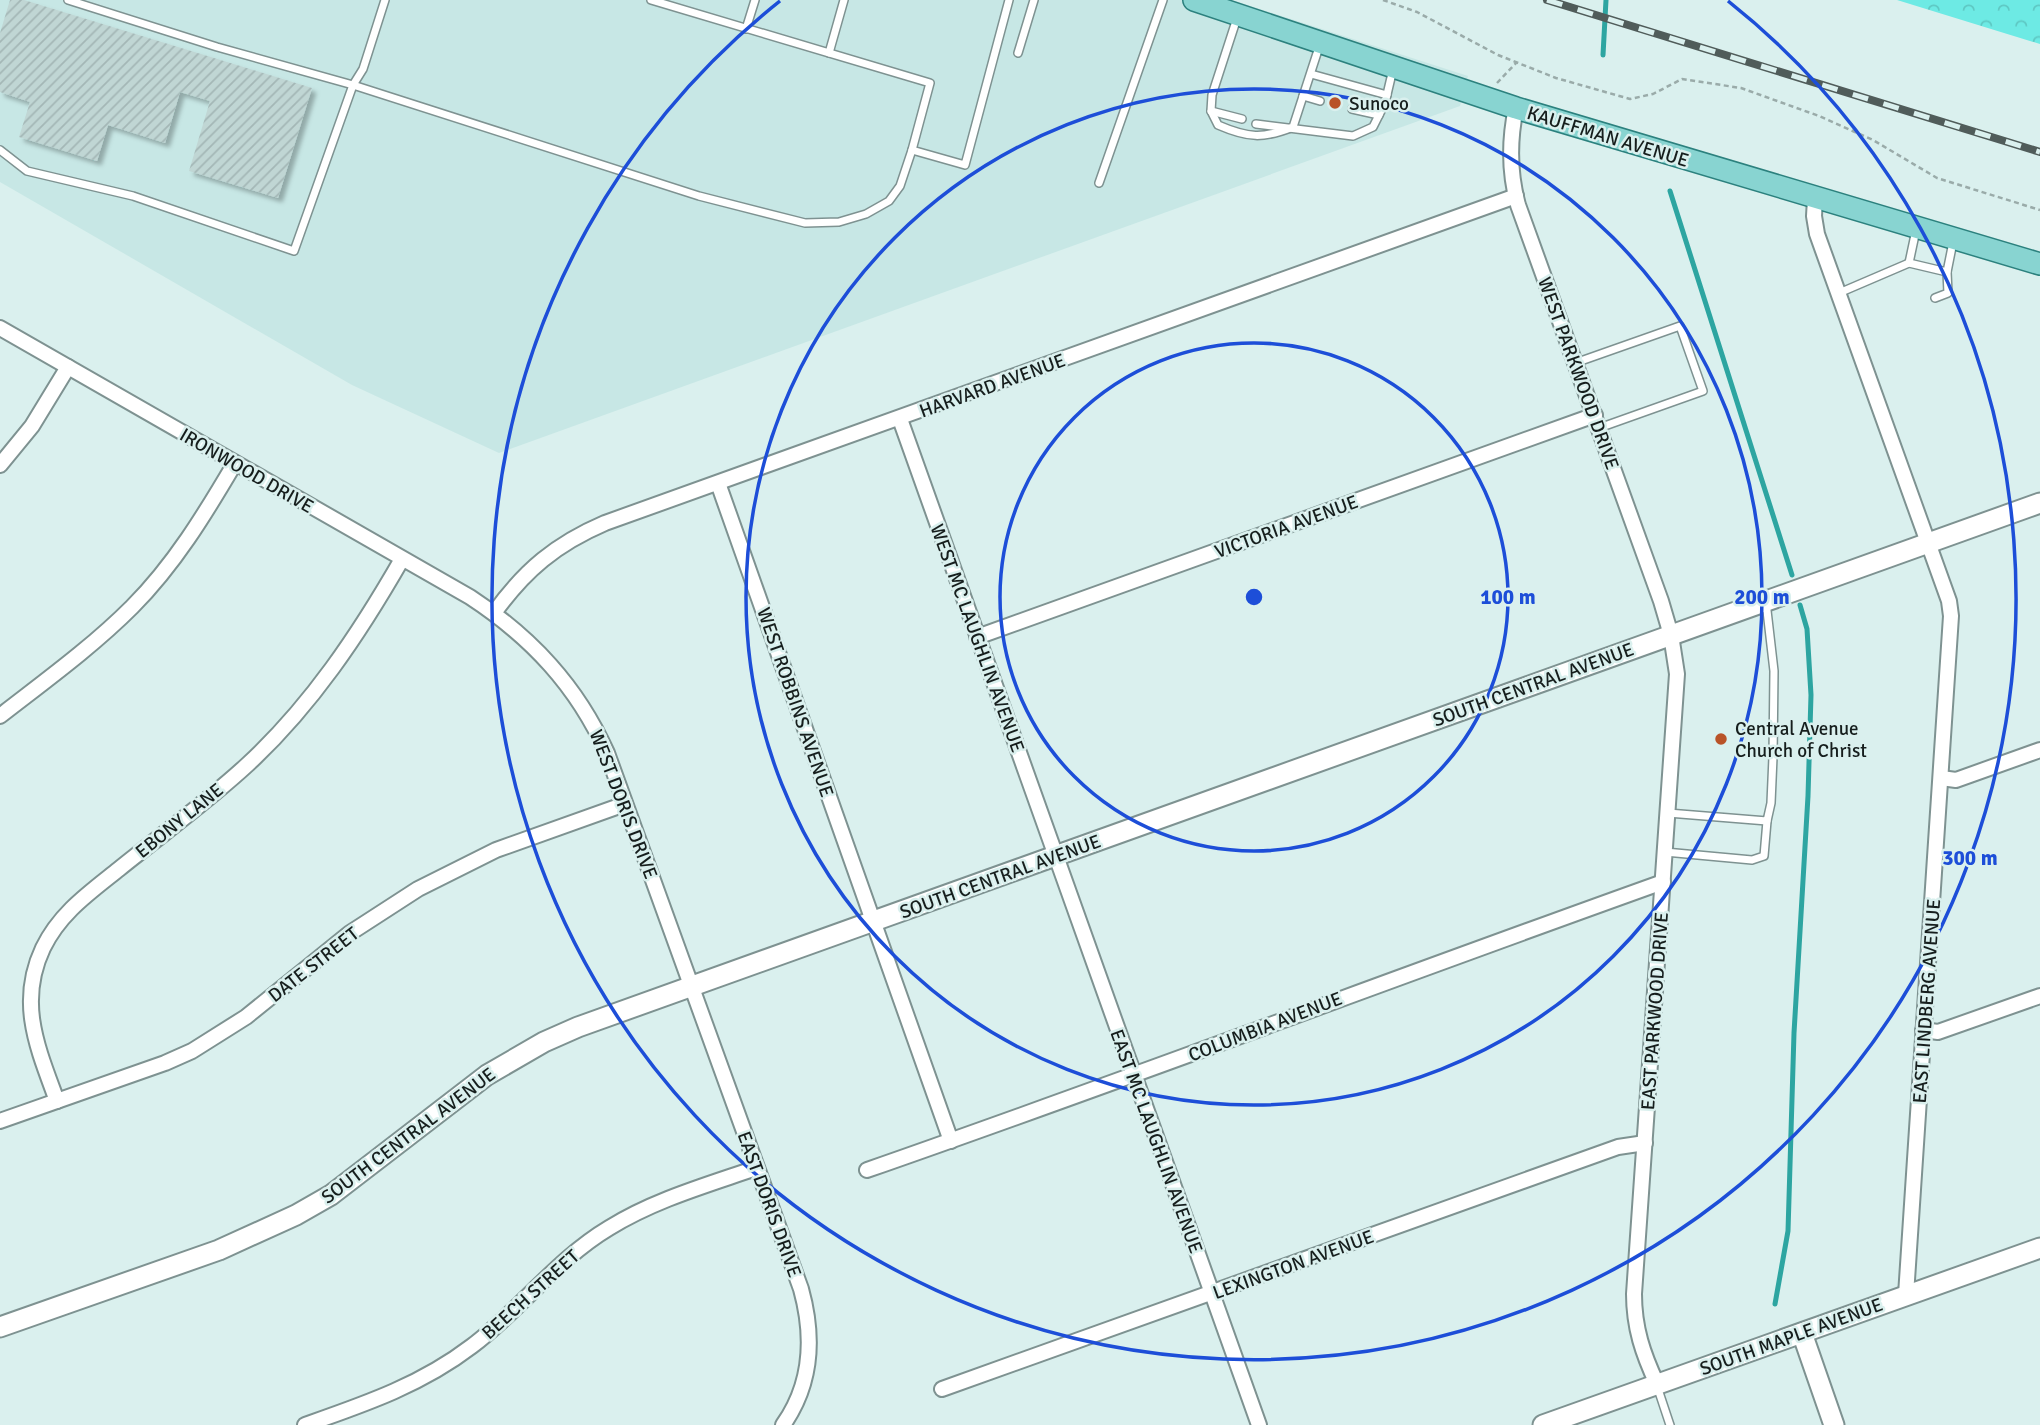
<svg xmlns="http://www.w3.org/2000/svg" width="2040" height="1425" font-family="Signika,sans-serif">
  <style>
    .built { fill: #c7e7e5 }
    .forest { fill: url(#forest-crowns) }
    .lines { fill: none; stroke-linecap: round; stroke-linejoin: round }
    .stream { stroke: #2da5a1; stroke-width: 5 }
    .building { fill: url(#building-hatch); filter: url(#shadow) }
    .lane-casing { stroke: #7e9291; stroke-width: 10 }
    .street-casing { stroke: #7e9291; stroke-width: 18 }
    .secondary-casing { stroke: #7e9291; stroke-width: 23 }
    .primary-casing { stroke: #2c817e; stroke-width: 24 }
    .path { stroke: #9aaba9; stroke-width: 2.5; stroke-dasharray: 5 3.5; stroke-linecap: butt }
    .lane { stroke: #fff; stroke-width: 7 }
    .street { stroke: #fff; stroke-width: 14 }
    .secondary { stroke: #fff; stroke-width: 19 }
    .primary { stroke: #88d4d1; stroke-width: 21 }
    .rail-casing { stroke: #505c5a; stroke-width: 8 }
    .rail { stroke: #daf0ee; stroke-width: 5; stroke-dasharray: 16; stroke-linecap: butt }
    .ring { fill: none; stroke: #1d4ed8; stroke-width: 3.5 }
    .poi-dot { fill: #b95328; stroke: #daf0ee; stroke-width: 2.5 }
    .labels { text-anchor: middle; stroke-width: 5; stroke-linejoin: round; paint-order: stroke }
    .poi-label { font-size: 19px; fill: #161e1d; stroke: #daf0ee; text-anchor: start }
    .street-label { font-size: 19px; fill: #161e1d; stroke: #daf0ee }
    .centre { fill: #1d4ed8; stroke: #daf0ee; stroke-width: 3.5 }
    .ring-label { font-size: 21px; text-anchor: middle; font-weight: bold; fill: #1d4ed8; stroke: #daf0ee; stroke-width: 5; stroke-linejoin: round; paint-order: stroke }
  </style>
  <defs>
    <pattern id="forest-crowns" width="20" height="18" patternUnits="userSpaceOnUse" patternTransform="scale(1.75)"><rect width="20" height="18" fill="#6deae4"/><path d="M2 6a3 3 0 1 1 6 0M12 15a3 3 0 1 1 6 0" fill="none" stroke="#5ec8c3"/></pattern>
    <pattern id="building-hatch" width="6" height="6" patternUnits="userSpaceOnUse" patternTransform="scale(1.75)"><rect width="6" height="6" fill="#c0d6d4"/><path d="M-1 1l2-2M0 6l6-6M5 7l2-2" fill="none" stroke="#a4b7b6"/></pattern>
    <filter id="shadow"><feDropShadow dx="4.5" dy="4.5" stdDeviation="2" flood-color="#0004"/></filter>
  </defs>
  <rect width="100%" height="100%" fill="#daf0ee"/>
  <polygon class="built" points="0,0 1232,0 1468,76 1460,106 499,453 352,385 0,182"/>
  <polygon class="forest" points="1897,0 2040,0 2040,44"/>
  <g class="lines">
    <g class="stream">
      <polyline points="1603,55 1606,0"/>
      <polyline points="1670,191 1792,575"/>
      <polyline points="1775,1304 1788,1231 1794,1033 1808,796 1811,695 1807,629 1800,605"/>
    </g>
  </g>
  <polygon class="building" points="10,0 24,0 312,88 278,198 189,171 210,101 180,92 165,143 108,125 97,161 19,137 30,102 0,92 0,33"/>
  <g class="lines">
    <g class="lane-casing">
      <g id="lane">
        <polyline points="68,0 217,47 353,85 699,196 805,223 839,222 866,214 889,201 900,186 912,150"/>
        <polyline points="651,0 930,83 912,150 965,165 1009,0"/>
        <path d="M1237,18L1212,95L1211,111L1218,125C1248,138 1263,139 1293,127L1320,44"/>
        <polyline points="746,29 755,0"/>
        <polyline points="829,53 844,0"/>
        <polyline points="1018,53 1034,0"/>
        <polyline points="1311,74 1387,95"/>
        <polyline points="1303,96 1320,101"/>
        <polyline points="1352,109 1379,115"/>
        <polyline points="1211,111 1242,119"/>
        <polyline points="1256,124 1353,136 1373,127 1385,103 1393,69"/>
        <polyline points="0,150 27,171 133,196 294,251 353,85 363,69 385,0"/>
        <polyline points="1099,183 1163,0"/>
        <polyline points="1909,263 1916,230"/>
        <polyline points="1839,293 1909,263 1947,272"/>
        <polyline points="1935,298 1948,293 1947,272 1953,242"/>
        <polyline points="1575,363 1680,326 1703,391 1599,428"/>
        <polyline points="1668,813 1767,821 1771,803 1773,757 1774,671 1766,602"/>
        <polyline points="1665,852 1752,860 1764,856 1767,821"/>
        <polyline points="1657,1386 1670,1425"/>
      </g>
    </g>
    <g class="street-casing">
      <g id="street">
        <path d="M1516,108C1509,141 1509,172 1518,205L1661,601L1671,635L1677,674L1634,1294C1634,1328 1643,1354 1657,1384"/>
        <polyline points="1815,199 1814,216 1817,234 1949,601 1951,616 1906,1295"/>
        <path d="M0,328L470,597C531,637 577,686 607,753L801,1289C814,1336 812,1384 783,1425"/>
        <polyline points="900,419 1259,1425"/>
        <polyline points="0,465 32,426 68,367"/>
        <polyline points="718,483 951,1141"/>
        <path d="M494,613C525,570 556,544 605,523L1516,196"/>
        <polyline points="977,637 1595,415"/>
        <path d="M0,716C45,681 92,647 132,607C174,565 205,514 235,463"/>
        <polyline points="1941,778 1956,780 2040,750"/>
        <polyline points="1923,1030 1938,1032 2040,996"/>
        <path d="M57,1101C38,1049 17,1003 43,948C60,913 89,893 119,869C161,835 207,802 247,765C311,706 359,634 402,559"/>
        <polyline points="0,1121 165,1063 192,1051 246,1017 350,933 418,889 496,850 625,804"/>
        <path d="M867,1170C1134,1077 1397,977 1663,882"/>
        <polyline points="942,1389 1618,1147 1645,1143"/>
        <path d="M305,1425C365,1404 421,1385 472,1346C520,1310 557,1259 609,1228C654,1200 707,1185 756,1168"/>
      </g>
    </g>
    <g class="secondary-casing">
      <g id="secondary">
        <polyline points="0,1327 219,1250 296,1215 331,1195 487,1075 544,1042 578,1027 2040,503"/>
        <polyline points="1802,1333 1834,1425"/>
        <polyline points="1543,1425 2040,1248"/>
      </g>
    </g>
    <g class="primary-casing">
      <polyline id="primary" points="1194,0 1516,108 2040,264"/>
    </g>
    <g class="path">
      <polyline points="1383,0 1417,12 1498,55 1556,78 1630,99 1653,94 1682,79 1741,88 1819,116 1873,140 1937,178 2040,210"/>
      <polyline points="1497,83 1517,62"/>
    </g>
    <use href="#lane" class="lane"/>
    <use href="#street" class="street"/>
    <use href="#secondary" class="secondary"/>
    <use href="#primary" class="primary"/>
    <g class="rail-casing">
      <polyline id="rail" points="1547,0 2040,152"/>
    </g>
    <use href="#rail" class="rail"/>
  </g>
  <g class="ring">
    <circle cx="1254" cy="597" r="254"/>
    <circle cx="1254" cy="597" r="508"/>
    <path d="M1728 1A762 762 0 1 1 780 1"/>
  </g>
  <g class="poi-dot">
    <circle cx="1335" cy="103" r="7"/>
    <circle cx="1721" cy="739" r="7"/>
  </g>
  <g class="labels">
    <g class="poi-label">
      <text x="1349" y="110">Sunoco</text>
      <text x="1735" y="735">Central Avenue<tspan x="1735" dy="22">Church of Christ</tspan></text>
    </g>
    <g class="street-label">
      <text transform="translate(1608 136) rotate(17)" y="7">KAUFFMAN AVENUE</text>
      <text transform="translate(1579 373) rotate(70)" y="7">WEST PARKWOOD DRIVE</text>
      <text transform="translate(992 385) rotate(-20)" y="7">HARVARD AVENUE</text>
      <text transform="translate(247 470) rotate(30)" y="7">IRONWOOD DRIVE</text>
      <text transform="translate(1286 526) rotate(-20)" y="7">VICTORIA AVENUE</text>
      <text transform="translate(978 638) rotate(70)" y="7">WEST MC LAUGHLIN AVENUE</text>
      <text transform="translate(1533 684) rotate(-20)" y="7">SOUTH CENTRAL AVENUE</text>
      <text transform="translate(796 702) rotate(71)" y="7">WEST ROBBINS AVENUE</text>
      <text transform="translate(624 804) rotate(69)" y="7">WEST DORIS DRIVE</text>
      <text transform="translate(179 820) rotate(-39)" y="7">EBONY LANE</text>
      <text transform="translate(1000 876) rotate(-20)" y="7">SOUTH CENTRAL AVENUE</text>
      <text transform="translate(313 964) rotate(-38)" y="7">DATE STREET</text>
      <text transform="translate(1926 1001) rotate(-86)" y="7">EAST LINDBERG AVENUE</text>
      <text transform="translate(1654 1011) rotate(-86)" y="7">EAST PARKWOOD DRIVE</text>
      <text transform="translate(1265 1026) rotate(-21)" y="7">COLUMBIA AVENUE</text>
      <text transform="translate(408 1135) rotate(-37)" y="7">SOUTH CENTRAL AVENUE</text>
      <text transform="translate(1157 1141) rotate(70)" y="7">EAST MC LAUGHLIN AVENUE</text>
      <text transform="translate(770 1204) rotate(70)" y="7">EAST DORIS DRIVE</text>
      <text transform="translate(1293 1264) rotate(-20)" y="7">LEXINGTON AVENUE</text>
      <text transform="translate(530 1294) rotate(-42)" y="7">BEECH STREET</text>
      <text transform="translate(1791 1336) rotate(-20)" y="7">SOUTH MAPLE AVENUE</text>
    </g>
  </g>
  <circle cx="1254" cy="597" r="10" class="centre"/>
  <g class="ring-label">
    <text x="1508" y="604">100 m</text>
    <text x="1762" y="604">200 m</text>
    <text x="1970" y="865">300 m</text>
  </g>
</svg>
